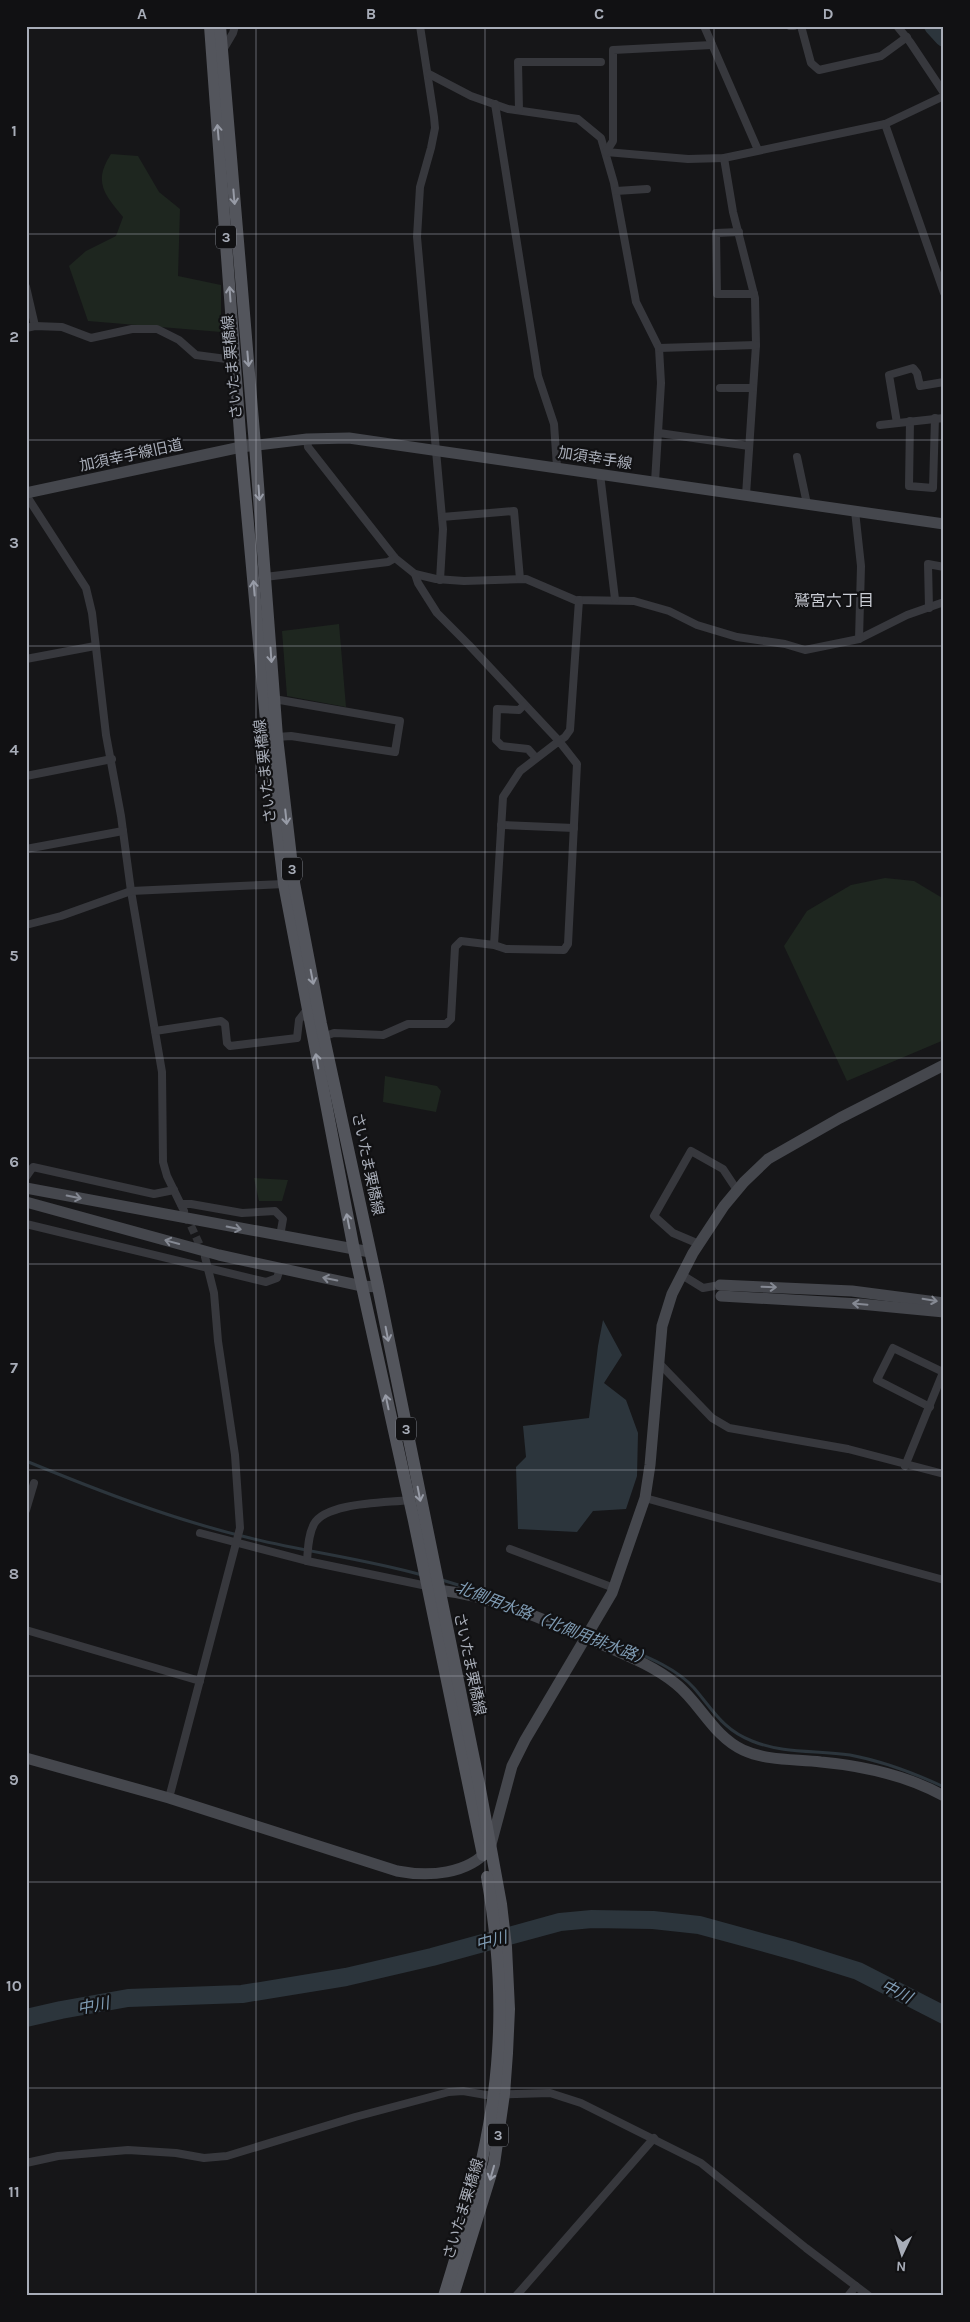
<svg xmlns="http://www.w3.org/2000/svg" width="970" height="2322" font-family="Karla,'Noto Sans JP',sans-serif">
  <style>
    .green { fill: #1e261f }
    .water { fill: #2c353c }
    .lines { fill: none; stroke-linecap: round; stroke-linejoin: round }
    .stream { stroke: #2c353c; stroke-width: 3 }
    .river { stroke: #2c353c; stroke-width: 18 }
    .street-tunnel { stroke: #333438; stroke-width: 8; stroke-dasharray: 8 4; stroke-linecap: butt }
    .street { stroke: #37383d; stroke-width: 8 }
    .secondary { stroke: #45474d; stroke-width: 11 }
    .primary { stroke: #53555c; stroke-width: 12 }
    .oneway { stroke: #979ba6 }
    .oneway2 { stroke: #858993 }
    .grid { fill: none; stroke: #a8adb8; stroke-width: 1; stroke-opacity: 0.55 }
    .labels { text-anchor: middle; stroke-width: 4.5; stroke-linejoin: round; paint-order: stroke }
    .shield { fill: #111113; stroke: #7b7e86; stroke-width: 1 }
    .shield-label { font-size: 14px; font-weight: bold; fill: #a8adb8 }
    .street-label { font-size: 15px; fill: #a8adb8; stroke: #111113 }
    .neighbourhood-label { font-size: 16px; fill: #c9ccd4; stroke: #111113 }
    .water-label { font-size: 16px; font-style: italic; fill: #7f9bb3; stroke: #111113 }
    .neatline { fill: none; stroke: #a8adb8; stroke-width: 2 }
    .grid-label { font-size: 16px; text-anchor: middle; font-weight: bold; fill: #a8adb8 }
  </style>
  <rect width="100%" height="100%" fill="#161618"/>
  <g class="green">
    <path d="M111,154L138,156L159,192L180,209L178,276L221,285V332L88,321L69,266L86,251L116,236L123,217C104,194 93,182 111,154Z"/>
    <polygon points="339,624 346,707 287,696 282,631"/>
    <polygon points="885,878 914,881 944,899 944,1040 847,1081 784,946 807,911 851,885"/>
    <polygon points="385,1076 437,1086 441,1091 436,1112 383,1102"/>
    <polygon points="254,1178 288,1180 282,1201 259,1201"/>
  </g>
  <polygon class="water" points="603,1320 622,1355 604,1383 626,1400 638,1433 637,1476 626,1509 593,1511 577,1532 518,1529 516,1467 526,1457 523,1426 589,1418 598,1346"/>
  <g class="lines">
    <g class="stream">
      <path d="M26,1461C99,1491 174,1520 250,1538C307,1552 365,1559 422,1575"/>
      <polyline points="442,1580 491,1595"/>
      <path d="M611,1642C639,1654 673,1665 694,1688C713,1710 723,1730 752,1741C784,1754 816,1750 850,1755C882,1761 914,1773 944,1787"/>
    </g>
    <g class="river">
      <polyline points="933,26 944,38"/>
      <polyline points="26,2018 61,2010 128,1998 242,1994 346,1977 432,1957 560,1922 592,1919 653,1920 699,1925 794,1951 858,1971 944,2015"/>
    </g>
    <polyline class="street-tunnel" points="186,1215 203,1252"/>
    <g class="street">
      <polyline points="420,26 434,117 435,128 431,148 420,187 417,237 443,529 440,580"/>
      <polyline points="704,26 758,150"/>
      <polyline points="790,26 794,26"/>
      <polyline points="801,26 811,63 819,70 881,56 907,37"/>
      <polyline points="897,26 910,42 944,93"/>
      <polyline points="223,50 233,33 235,26"/>
      <polyline points="429,74 471,96 508,109 578,119 601,138 614,183 636,302 659,348 661,383 655,482"/>
      <polyline points="495,104 538,376 554,424 557,467"/>
      <polyline points="519,110 518,62 601,62"/>
      <polyline points="885,124 944,293"/>
      <polyline points="606,152 688,159 724,158 885,124 944,96"/>
      <polyline points="606,152 613,141 613,50 712,45"/>
      <polyline points="724,158 733,212 755,298 756,345 746,495"/>
      <polyline points="616,191 647,189"/>
      <polyline points="739,232 716,233 717,294 754,294"/>
      <polyline points="26,287 35,326"/>
      <polyline points="26,328 35,326 62,327 91,338 132,329 157,329 179,340 196,355 234,360"/>
      <polyline points="659,348 756,345"/>
      <polyline points="720,388 753,388"/>
      <polyline points="910,421 909,486 933,488 935,418"/>
      <polyline points="897,423 889,375 913,368 917,373 920,386 944,382"/>
      <polyline points="880,425 944,418"/>
      <polyline points="659,433 749,446"/>
      <polyline points="307,439 308,447 395,558 415,574 436,579 464,581 526,579 575,600 634,601 669,611 697,625 737,637 785,644 805,650 859,639 907,615 944,602"/>
      <polyline points="797,457 807,504"/>
      <polyline points="600,474 615,599"/>
      <polyline points="26,495 86,588 92,613 106,735 121,816 131,891 162,1072 163,1162 167,1176 184,1211"/>
      <polyline points="855,511 861,566 859,639"/>
      <polyline points="442,517 514,511 520,579"/>
      <polyline points="415,574 418,583 437,613 469,645 559,741 565,737 570,730 579,600"/>
      <polyline points="265,577 388,562 395,558"/>
      <polyline points="929,608 928,564 944,567"/>
      <polyline points="26,659 95,646"/>
      <polyline points="274,699 400,721 395,752 291,736 277,737"/>
      <polyline points="524,705 519,710 497,709 496,740 502,746 528,749 536,758"/>
      <polyline points="26,776 112,759"/>
      <polyline points="501,825 574,828"/>
      <polyline points="26,849 123,831"/>
      <polyline points="26,925 61,916 131,891 284,884"/>
      <polyline points="155,1031 221,1021 225,1024 227,1043 230,1046 297,1038 299,1020 309,1007"/>
      <polyline points="325,1036 334,1033 383,1035 408,1024 446,1024 451,1019 455,947 461,941 494,945 503,797 520,771 559,741 577,764 568,944 564,950 506,949 494,945"/>
      <polyline points="26,1177 33,1167 154,1194 174,1190"/>
      <polyline points="181,1204 191,1204 242,1213 275,1211 283,1219 280,1236"/>
      <polyline points="26,1224 266,1282 277,1278 280,1269"/>
      <polyline points="699,1244 673,1233 654,1216 691,1151 723,1169 737,1190"/>
      <polyline points="682,1275 703,1288 720,1285"/>
      <polyline points="658,1362 712,1418 729,1428 848,1449 944,1474"/>
      <polyline points="930,1407 877,1380 893,1348 943,1372"/>
      <polyline points="905,1466 944,1370"/>
      <polyline points="645,1498 944,1580"/>
      <polyline points="26,1510 34,1483"/>
      <polyline points="200,1533 307,1561 427,1586"/>
      <polyline points="510,1549 614,1588"/>
      <path d="M307,1561C308,1549 308,1535 314,1524C326,1502 387,1503 409,1500"/>
      <polyline points="26,1630 200,1681"/>
      <polyline points="169,1798 240,1528 235,1455 218,1341 214,1293 205,1257"/>
      <polyline points="26,2163 58,2156 128,2150 176,2153 204,2158 227,2156 355,2117 449,2092 463,2091 486,2095 550,2093 581,2103 701,2163 806,2248 869,2296"/>
      <polyline points="516,2296 654,2138"/>
      <polyline points="848,2296 856,2286"/>
    </g>
    <g class="secondary">
      <polyline points="26,493 241,447 307,439 349,438 944,524"/>
      <polyline points="26,1188 370,1252"/>
      <polyline points="26,1202 219,1255 362,1286 378,1287"/>
      <polyline points="720,1285 852,1291 944,1303"/>
      <polyline points="721,1296 860,1304 944,1312"/>
      <path d="M438,1590C494,1596 545,1620 596,1642C623,1654 653,1665 676,1684C700,1703 713,1736 743,1750C767,1761 795,1759 821,1762C864,1766 906,1775 944,1796"/>
      <path d="M26,1758L169,1798L397,1871C428,1877 468,1875 490,1848L512,1766L525,1740L612,1593L645,1498L650,1465L662,1326L672,1294L693,1253L724,1206L744,1182L768,1159L840,1118L944,1065"/>
    </g>
    <g class="primary">
      <polyline points="210,26 241,447 271,775 284,884 354,1250 414,1521 483,1855"/>
      <polyline points="220,26 255,445 277,737 294,883 321,1024 378,1287 480,1789 501,1904 506,1947 509,2009 507,2053 504,2094 494,2164 453,2296"/>
      <path d="M444,2296C469,2216 493,2135 498,2051C502,1993 497,1934 487,1877"/>
    </g>
  </g>
  <defs><path id="oneway-shaft" d="M-6 0H5M1.5-3L5.5 0L1.5 3" fill="none" stroke-width="1.6" stroke-linecap="round" stroke-linejoin="round" transform="scale(1.25)"/></defs>
  <g class="oneway">
    <use href="#oneway-shaft" transform="translate(218 132) rotate(-95)"/>
    <use href="#oneway-shaft" transform="translate(234 197) rotate(85)"/>
    <use href="#oneway-shaft" transform="translate(230 294) rotate(-94)"/>
    <use href="#oneway-shaft" transform="translate(248 359) rotate(85)"/>
    <use href="#oneway-shaft" transform="translate(259 493) rotate(86)"/>
    <use href="#oneway-shaft" transform="translate(254 588) rotate(-95)"/>
    <use href="#oneway-shaft" transform="translate(271 655) rotate(86)"/>
    <use href="#oneway-shaft" transform="translate(286 817) rotate(84)"/>
    <use href="#oneway-shaft" transform="translate(312 977) rotate(79)"/>
    <use href="#oneway-shaft" transform="translate(317 1061) rotate(-100)"/>
    <use href="#oneway-shaft" transform="translate(348 1221) rotate(-101)"/>
    <use href="#oneway-shaft" transform="translate(387 1334) rotate(79)"/>
    <use href="#oneway-shaft" transform="translate(387 1402) rotate(-102)"/>
    <use href="#oneway-shaft" transform="translate(419 1494) rotate(79)"/>
    <use href="#oneway-shaft" transform="translate(492 2173) rotate(106)"/>
  </g>
  <g class="oneway2">
    <use href="#oneway-shaft" transform="translate(74 1197) rotate(11)"/>
    <use href="#oneway-shaft" transform="translate(234 1228) rotate(11)"/>
    <use href="#oneway-shaft" transform="translate(172 1242) rotate(-165)"/>
    <use href="#oneway-shaft" transform="translate(330 1279) rotate(-168)"/>
    <use href="#oneway-shaft" transform="translate(769 1287) rotate(2)"/>
    <use href="#oneway-shaft" transform="translate(930 1300) rotate(9)"/>
    <use href="#oneway-shaft" transform="translate(860 1304) rotate(-175)"/>
  </g>
  <path class="grid" d="M256,26V2296M485,26V2296M714,26V2296M26,234H944M26,440H944M26,646H944M26,852H944M26,1058H944M26,1264H944M26,1470H944M26,1676H944M26,1882H944M26,2088H944"/>
  <g class="labels">
    <g class="shield">
      <rect x="216" y="225.5" width="20" height="23" rx="4"/>
      <rect x="282" y="857.5" width="20" height="23" rx="4"/>
      <rect x="396" y="1417.5" width="20" height="23" rx="4"/>
      <rect x="488" y="2123.5" width="20" height="23" rx="4"/>
    </g>
    <g class="shield-label">
      <text x="226" y="242">3</text>
      <text x="292" y="874">3</text>
      <text x="406" y="1434">3</text>
      <text x="498" y="2140">3</text>
    </g>
    <g class="street-label">
      <text transform="translate(232 367) rotate(-95)" y="5">さいたま栗橋線</text>
      <text transform="translate(131 455) rotate(-12)" y="5">加須幸手線旧道</text>
      <text transform="translate(595 458) rotate(9)" y="5">加須幸手線</text>
      <text transform="translate(265 771) rotate(-96)" y="5">さいたま栗橋線</text>
      <text transform="translate(368 1164) rotate(78)" y="5">さいたま栗橋線</text>
      <text transform="translate(470 1664) rotate(78)" y="5">さいたま栗橋線</text>
      <text transform="translate(463 2209) rotate(-73)" y="5">さいたま栗橋線</text>
    </g>
    <g class="neighbourhood-label">
      <text x="834" y="606">鷲宮六丁目</text>
    </g>
    <g class="water-label">
      <text transform="translate(554 1623) rotate(21)" y="6">北側用水路（北側用排水路）</text>
      <text transform="translate(491 1940) rotate(-14)" y="6">中川</text>
      <text transform="translate(897 1991) rotate(27)" y="6">中川</text>
      <text transform="translate(93 2005) rotate(-11)" y="6">中川</text>
    </g>
  </g>
  <rect width="970" height="2322" fill="none" stroke="#111113" stroke-width="55"/>
  <g transform="translate(902 2254) rotate(184)" stroke="#111113" stroke-width="4" paint-order="stroke">
  <path d="M0-4L9 19L0 12L-9 19Z" fill="#a8adb8"/>
  <text y="-8" font-size="14" font-weight="bold" text-anchor="middle" fill="#a8adb8">N</text>
  </g>
  <rect x="28" y="28" width="914" height="2266" class="neatline"/>
  <g class="grid-label">
    <text x="142" y="19">A</text>
    <text x="371" y="19">B</text>
    <text x="599" y="19">C</text>
    <text x="828" y="19">D</text>
    <text x="14" y="136">1</text>
    <text x="14" y="342">2</text>
    <text x="14" y="548">3</text>
    <text x="14" y="755">4</text>
    <text x="14" y="961">5</text>
    <text x="14" y="1167">6</text>
    <text x="14" y="1373">7</text>
    <text x="14" y="1579">8</text>
    <text x="14" y="1785">9</text>
    <text x="14" y="1991">10</text>
    <text x="14" y="2197">11</text>
  </g>
</svg>
